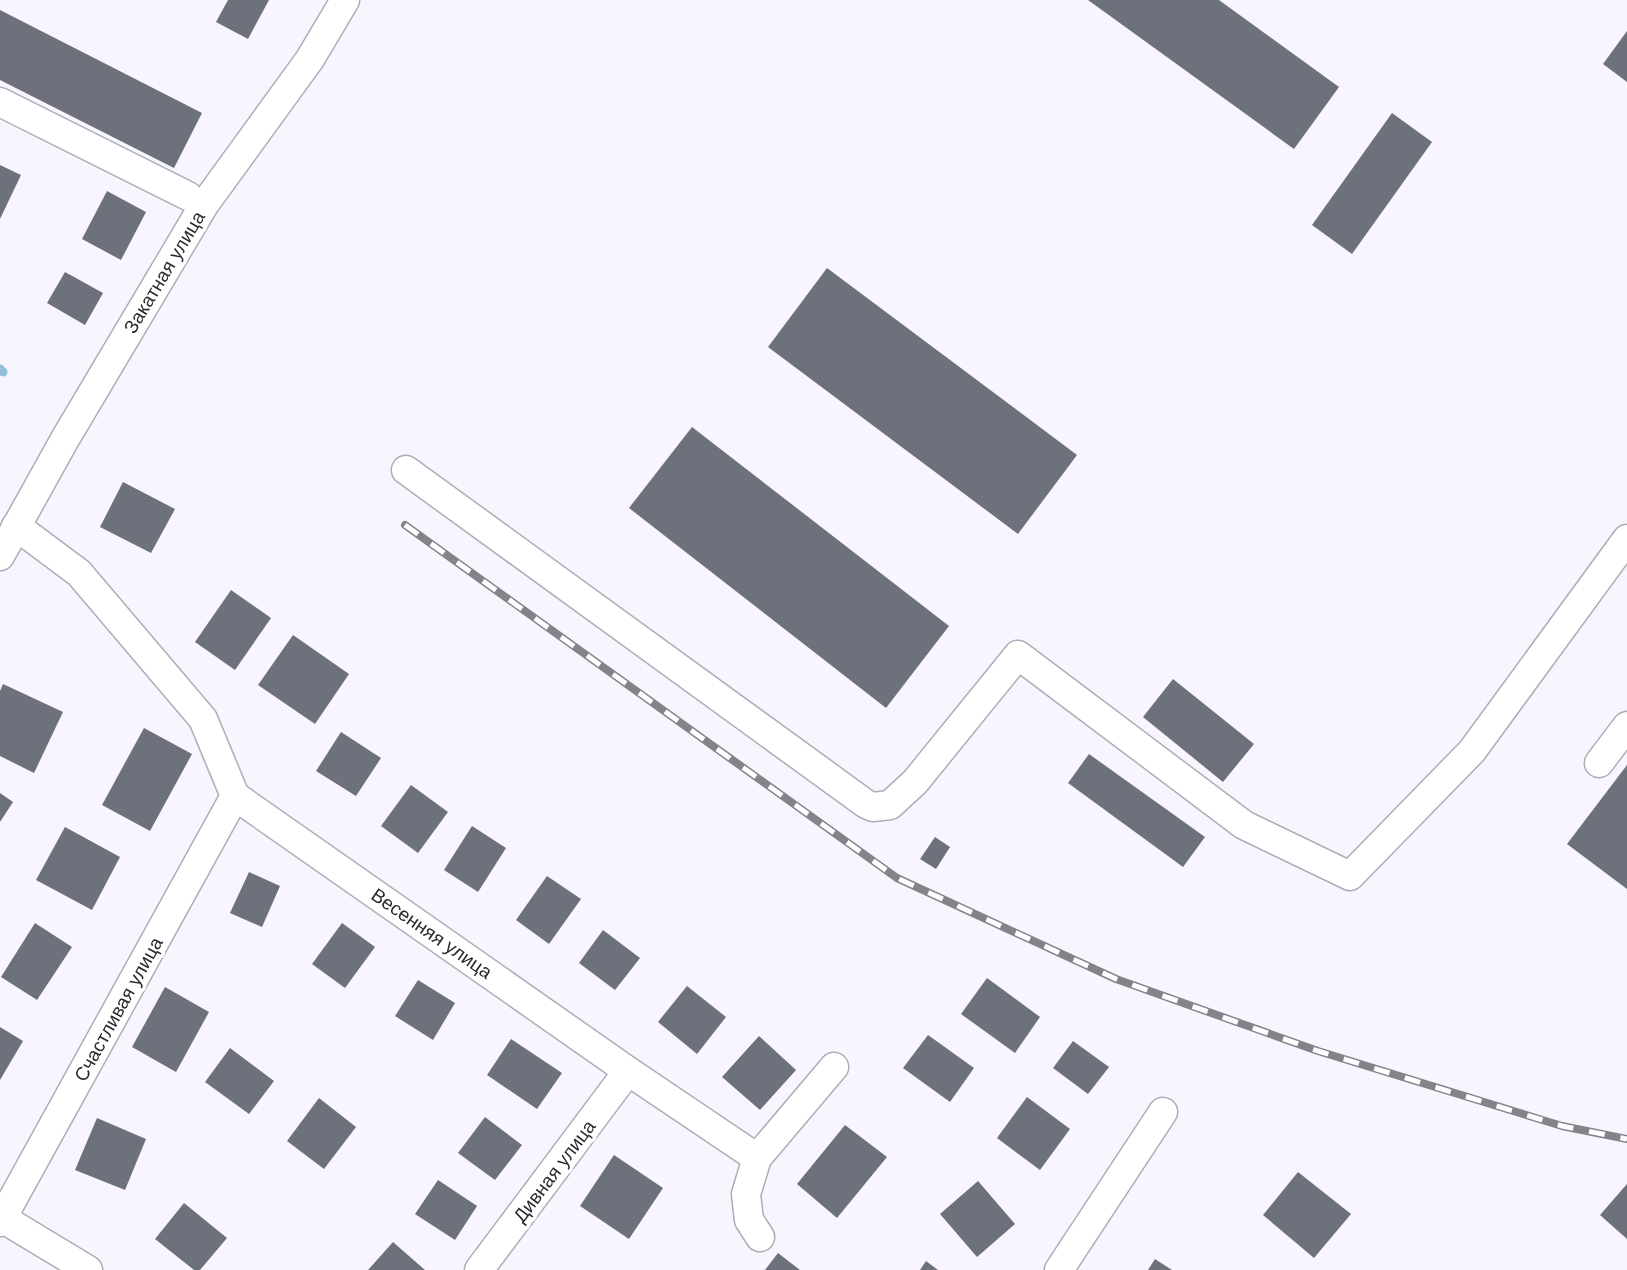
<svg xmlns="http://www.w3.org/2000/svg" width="1627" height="1270" font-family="Arial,sans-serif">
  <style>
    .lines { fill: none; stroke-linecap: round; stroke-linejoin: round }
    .stream { stroke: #91c0d8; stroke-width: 9 }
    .building { fill: #6d717b }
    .minor-casing { stroke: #b0acb7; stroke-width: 31 }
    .minor { stroke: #fff; stroke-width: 28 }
    .rail-casing { stroke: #85838a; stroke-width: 8 }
    .rail { stroke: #fff; stroke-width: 5; stroke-dasharray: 16; stroke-linecap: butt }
    .labels { text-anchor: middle; stroke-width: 7; stroke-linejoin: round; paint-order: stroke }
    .street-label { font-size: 19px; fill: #2c2a2f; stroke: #fff }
  </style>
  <rect width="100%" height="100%" fill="#f8f5fe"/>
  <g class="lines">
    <polyline class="stream" points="0,369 3,372"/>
  </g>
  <g class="building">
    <polygon points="228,0 269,0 248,39 216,22"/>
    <polygon points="1088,0 1219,0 1339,87 1294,149"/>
    <polygon points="0,10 202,113 174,168 0,80"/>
    <polygon points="1627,31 1627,82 1603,64"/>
    <polygon points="1392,113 1432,142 1352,254 1312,225"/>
    <polygon points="0,165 21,175 0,219"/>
    <polygon points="107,191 146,212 121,260 82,239"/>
    <polygon points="827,268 1077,455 1018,534 768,347"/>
    <polygon points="65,272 103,293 85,325 47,303"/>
    <polygon points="692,427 949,626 886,708 629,508"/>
    <polygon points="123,482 175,509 151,553 100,527"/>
    <polygon points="231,590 271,618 235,670 195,642"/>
    <polygon points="293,635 349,674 315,724 258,685"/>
    <polygon points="1173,679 1254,744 1223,782 1143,717"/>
    <polygon points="3,684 63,712 34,773 0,756 0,691"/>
    <polygon points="144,728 192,754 150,831 102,805"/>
    <polygon points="341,732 381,758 356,796 316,771"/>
    <polygon points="1089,754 1205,837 1183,867 1068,783"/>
    <polygon points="1627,765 1627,889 1567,844"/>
    <polygon points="411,785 448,812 418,853 381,826"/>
    <polygon points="0,793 13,802 0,822"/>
    <polygon points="472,826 506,848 478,892 444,870"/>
    <polygon points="65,827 120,857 92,910 36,880"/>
    <polygon points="935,837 950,847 936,869 920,859"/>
    <polygon points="249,872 280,886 262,927 230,913"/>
    <polygon points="547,876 581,899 549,944 516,920"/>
    <polygon points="35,923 72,947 37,1000 1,977"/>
    <polygon points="342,923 375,947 345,988 312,964"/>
    <polygon points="603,930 640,958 615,990 579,963"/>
    <polygon points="987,978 1040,1017 1015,1053 961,1014"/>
    <polygon points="418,980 455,1003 433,1040 395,1016"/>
    <polygon points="687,986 726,1017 697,1054 658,1022"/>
    <polygon points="165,987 209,1012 176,1072 132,1047"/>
    <polygon points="0,1027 23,1041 0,1080"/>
    <polygon points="928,1035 974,1068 950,1102 903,1068"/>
    <polygon points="759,1036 796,1070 760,1110 722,1077"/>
    <polygon points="511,1039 562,1073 537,1109 487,1075"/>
    <polygon points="1073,1041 1109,1067 1088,1094 1053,1068"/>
    <polygon points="230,1048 274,1081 249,1114 205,1082"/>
    <polygon points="1027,1097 1070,1129 1040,1170 997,1138"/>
    <polygon points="319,1098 356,1127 324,1169 287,1141"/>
    <polygon points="485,1117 522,1145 495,1180 458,1153"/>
    <polygon points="97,1118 146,1139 125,1190 75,1170"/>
    <polygon points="845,1125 887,1157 837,1218 797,1184"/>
    <polygon points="614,1155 663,1188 629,1239 580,1206"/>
    <polygon points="1298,1172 1351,1214 1314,1258 1263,1215"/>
    <polygon points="438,1180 477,1206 455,1240 415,1214"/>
    <polygon points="978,1181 1015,1224 977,1257 940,1214"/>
    <polygon points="1627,1184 1627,1239 1600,1215"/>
    <polygon points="184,1203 227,1238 200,1270 194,1270 155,1239"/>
    <polygon points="393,1242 425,1270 368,1270"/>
    <polygon points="778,1253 800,1270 765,1270"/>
    <polygon points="1155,1259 1172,1270 1148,1270"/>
    <polygon points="926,1261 938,1270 920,1270"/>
  </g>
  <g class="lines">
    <g class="minor-casing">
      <g id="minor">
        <polyline points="0,102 188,196"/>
        <polyline points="406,470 866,804 873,807 890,805 915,782 1018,655 1244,825 1350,876 1472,751 1627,539"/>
        <polyline points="16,526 79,573 203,719 235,796"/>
        <polyline points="0,556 65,439 204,205 310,59 345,0"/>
        <polyline points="1599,763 1627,726"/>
        <polyline points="235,796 628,1071 757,1158"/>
        <polyline points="2,1218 88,1270"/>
        <polyline points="0,1222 235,796"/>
        <polyline points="760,1237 749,1220 746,1194 757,1158 834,1067"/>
        <polyline points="479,1270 628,1071"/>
        <polyline points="1059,1270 1163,1112"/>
      </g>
    </g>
    <use href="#minor" class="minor"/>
    <g class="rail-casing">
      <polyline id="rail" points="405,525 897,878 1116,979 1318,1051 1562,1126 1627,1139"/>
    </g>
    <use href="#rail" class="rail"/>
  </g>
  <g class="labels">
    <g class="street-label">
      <text transform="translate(164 272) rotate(-59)" y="7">Закатная улица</text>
      <text transform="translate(432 933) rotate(35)" y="7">Весенняя улица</text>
      <text transform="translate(118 1009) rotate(-61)" y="7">Счастливая улица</text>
      <text transform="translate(554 1171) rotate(-53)" y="7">Дивная улица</text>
    </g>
  </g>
</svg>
